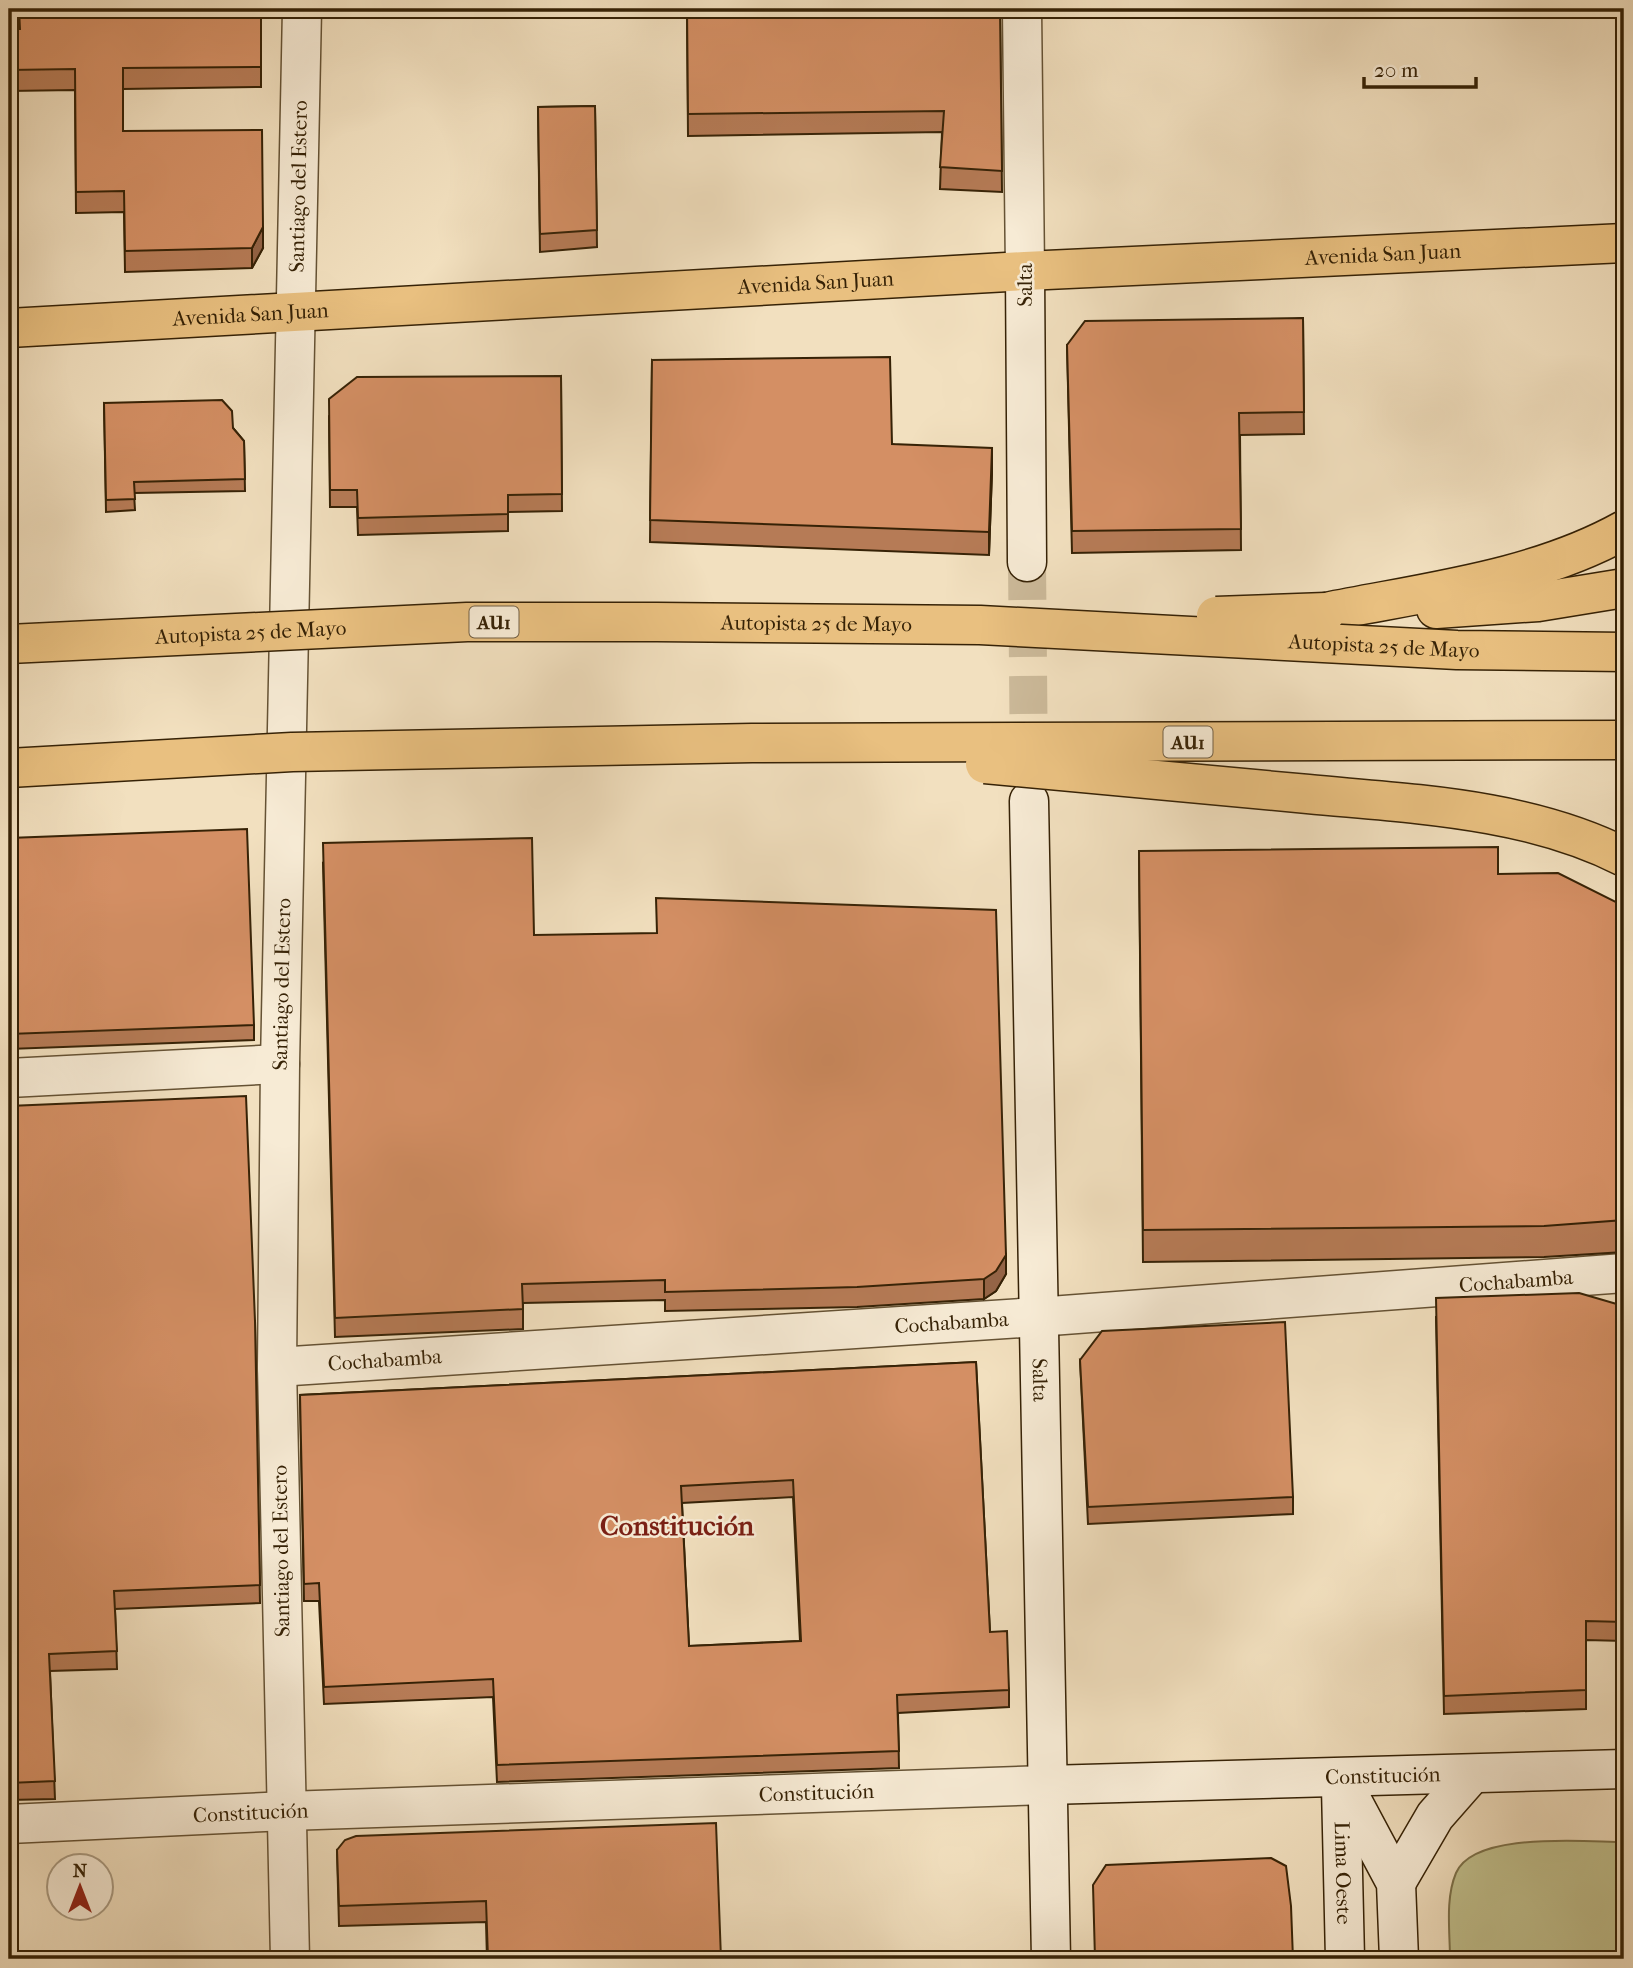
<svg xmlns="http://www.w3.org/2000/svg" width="1633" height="1968" font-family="'IM FELL French Canon',serif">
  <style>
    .green { fill: #c1c08d; stroke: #7c714a; stroke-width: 2 }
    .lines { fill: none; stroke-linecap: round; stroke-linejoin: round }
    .secondary-tunnel { stroke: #ccba9a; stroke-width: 38; stroke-dasharray: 38 19; stroke-linecap: butt }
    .street-casing { stroke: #655234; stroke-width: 41 }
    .secondary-casing { stroke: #362206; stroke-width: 41 }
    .primary-casing { stroke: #362206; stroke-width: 41 }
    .highway-casing { stroke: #362206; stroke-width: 41 }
    .street { stroke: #f7ebd5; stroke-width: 38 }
    .secondary { stroke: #f7ebd5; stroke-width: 38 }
    .primary { stroke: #e9c080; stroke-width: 38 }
    .highway { stroke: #e9c080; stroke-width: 38 }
    .highway-bridge-casing { stroke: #362206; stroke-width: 41; stroke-linecap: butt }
    .highway-bridge { stroke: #e9c080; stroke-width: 38 }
    .wall { fill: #b67b56; stroke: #362206; stroke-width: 2; fill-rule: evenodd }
    .shaded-wall { fill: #946446; stroke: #362206; stroke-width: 2 }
    .building { fill: #d48f64; stroke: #362206; stroke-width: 2; fill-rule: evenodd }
    .labels { text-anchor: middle; stroke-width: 5; stroke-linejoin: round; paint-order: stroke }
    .shield { fill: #f7ebd5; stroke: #705e44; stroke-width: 2 }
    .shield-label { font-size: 19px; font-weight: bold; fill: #362206 }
    .street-label { font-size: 21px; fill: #362206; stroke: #f7ebd5 }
    .district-label { font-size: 28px; font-weight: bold; fill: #7a1f14; stroke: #f7ebd5 }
  </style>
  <rect width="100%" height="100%" fill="#f2e0bf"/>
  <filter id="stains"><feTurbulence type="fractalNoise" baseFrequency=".00286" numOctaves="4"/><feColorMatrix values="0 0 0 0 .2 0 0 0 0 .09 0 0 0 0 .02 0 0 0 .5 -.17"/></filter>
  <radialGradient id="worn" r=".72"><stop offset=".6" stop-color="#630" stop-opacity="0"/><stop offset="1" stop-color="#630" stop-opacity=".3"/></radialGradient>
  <path class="green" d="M1624,1842V1959H1450C1450,1932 1445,1899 1456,1873C1474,1831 1584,1842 1624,1842Z"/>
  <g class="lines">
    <polyline class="secondary-tunnel" points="1027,562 1029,774"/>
    <g class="street-casing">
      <g id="street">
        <polyline points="1022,9 1025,271"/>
        <polyline points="9,1078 280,1064"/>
        <path id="s1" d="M277,1367L1037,1317L1624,1273"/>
        <path id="s2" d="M9,1824L287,1811L1047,1785"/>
        <path id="s3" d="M290,1959L277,1367L280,1064L302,9"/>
      </g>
    </g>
    <g class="secondary-casing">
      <g id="secondary">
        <polyline points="1025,271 1027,562"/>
        <path id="s4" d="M1029,801L1051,1959"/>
        <polyline points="1340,1778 1396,1883 1399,1959"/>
        <path id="s5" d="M1047,1785L1624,1769"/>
        <path id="s6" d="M1341,1787L1345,1959"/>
        <polyline points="1396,1883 1435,1816 1471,1775"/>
      </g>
    </g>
    <g class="primary-casing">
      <g id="primary">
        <path id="s7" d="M9,328L1025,271L1624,243"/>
      </g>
    </g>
    <g class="highway-casing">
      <g id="highway">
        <polyline points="1436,609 1538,602 1624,588"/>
        <path d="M1326,612C1425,592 1534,580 1624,530"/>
      </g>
    </g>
    <use href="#street" class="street"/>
    <use href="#secondary" class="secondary"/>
    <use href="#primary" class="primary"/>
    <use href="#highway" class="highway"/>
    <g class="highway-bridge-casing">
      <g id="highway-bridge">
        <polyline points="1216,616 1326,612"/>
        <path id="s8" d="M9,644L467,622H657L980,625L1457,650L1624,652"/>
        <path d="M985,764C1092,774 1200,784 1308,794C1414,804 1527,808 1624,857"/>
        <polyline points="9,768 292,752 752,743 1624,740"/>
      </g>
    </g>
    <use href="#highway-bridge" class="highway-bridge"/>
  </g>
  <g class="wall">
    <polygon points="261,9 261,87 123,89 123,131 263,248 252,268 125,272 124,212 76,213 75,90 9,91 9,29"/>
    <polygon points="687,9 1000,9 1002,192 940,189 942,132 688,136"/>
    <polygon points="595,106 597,247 540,252 538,107"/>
    <polygon points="9,117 13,232 13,253 9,253"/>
    <polygon points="1303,318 1304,434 1240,435 1241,550 1072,553 1067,345"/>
    <polygon points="652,360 892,444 992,471 989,555 650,542"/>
    <polygon points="561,376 562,511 508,512 508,531 358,535 357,507 330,507 329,416"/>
    <polygon points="104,403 233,428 244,441 245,491 134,493 135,510 106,512"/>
    <polygon points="9,838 254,1025 254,1040 9,1049"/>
    <polygon points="1139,851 1498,874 1624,906 1624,1252 1544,1257 1143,1262"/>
    <polygon points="323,863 534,935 1006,1274 996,1291 984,1299 857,1307 665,1311 665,1300 523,1303 523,1329 335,1337"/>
    <polygon points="9,1106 255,1321 260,1603 115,1609 117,1669 50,1671 55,1799 9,1800 9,1635 11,1635 9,1573"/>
    <polygon points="1624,1305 1624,1641 1586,1640 1586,1709 1444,1714 1436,1317"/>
    <polygon points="1080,1360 1293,1497 1293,1514 1088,1524"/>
    <path d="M976,1362L990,1632L1009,1690V1707L898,1713L899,1768L497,1782L493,1697L324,1704L319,1601H304L300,1395ZM793,1497L800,1641L689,1646L682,1503Z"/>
    <polygon points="337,1850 721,1959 487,1959 486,1922 339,1926"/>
  </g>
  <g class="shaded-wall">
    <polygon points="263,227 263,248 252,268 252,248"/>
    <polygon points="992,448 992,471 989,555 989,532"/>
    <polygon points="1006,1255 1006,1274 996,1291 984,1299 984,1279"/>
  </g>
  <g class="building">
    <polygon points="19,9 261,9 261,67 123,68 123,131 262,130 263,227 252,248 125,251 124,191 76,192 75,69 9,70 9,29 20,29"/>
    <polygon points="687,9 1000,9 1002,171 940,167 944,111 688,114"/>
    <polygon points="595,106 597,230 540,234 538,107"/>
    <polygon points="9,117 13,232 9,232"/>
    <polygon points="1303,318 1304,412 1239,413 1241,529 1072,531 1067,345 1085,321"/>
    <polygon points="890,357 892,444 992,448 989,532 650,520 652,360"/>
    <polygon points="561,376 562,494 508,495 508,514 358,518 357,490 330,490 329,399 357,377"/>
    <polygon points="222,400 232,411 233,428 244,441 245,479 134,482 135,499 106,500 104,403"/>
    <polygon points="247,829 254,1025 9,1034 9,838"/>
    <polygon points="532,838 534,935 657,933 656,898 996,910 1006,1255 996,1271 984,1279 857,1287 665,1292 665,1280 522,1284 523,1309 335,1318 323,843"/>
    <polygon points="1498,847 1498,874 1558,873 1624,906 1624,1220 1544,1226 1143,1230 1139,851"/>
    <polygon points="246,1096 255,1321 260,1585 114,1591 117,1651 49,1654 55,1781 9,1783 9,1635 12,1635 9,1555 9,1106"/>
    <polygon points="1579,1293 1620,1305 1624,1305 1624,1622 1586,1621 1586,1690 1444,1696 1436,1298"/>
    <polygon points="1285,1322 1293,1497 1088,1507 1080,1360 1102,1331"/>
    <path d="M976,1362L990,1632L1007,1631L1009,1690L897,1695L899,1751L497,1765L493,1679L324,1687L319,1583L304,1584L300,1395ZM793,1480L801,1641L689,1646L681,1486Z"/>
    <polygon points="716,1823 721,1959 488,1959 486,1901 339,1906 337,1850 345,1840 356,1836"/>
    <polygon points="1271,1858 1286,1866 1291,1906 1293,1959 1095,1959 1093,1885 1106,1865"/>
  </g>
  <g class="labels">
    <g class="shield">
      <rect x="469.5" y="606.5" width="49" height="31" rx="5"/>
      <rect x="1163.5" y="726.5" width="49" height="31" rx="5"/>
    </g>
    <g class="shield-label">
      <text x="494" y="629">AU1</text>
      <text x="1188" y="749">AU1</text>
    </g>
    <g class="street-label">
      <text dy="7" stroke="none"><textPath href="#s3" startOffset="1773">Santiago del Estero</textPath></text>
      <text dy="7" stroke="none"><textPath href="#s7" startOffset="1376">Avenida San Juan</textPath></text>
      <text dy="7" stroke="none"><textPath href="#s7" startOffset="808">Avenida San Juan</textPath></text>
      <text transform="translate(1025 285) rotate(-90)" y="7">Salta</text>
      <text dy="7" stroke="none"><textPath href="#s7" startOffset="242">Avenida San Juan</textPath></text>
      <text dy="7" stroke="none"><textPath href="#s8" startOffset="808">Autopista 25 de Mayo</textPath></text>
      <text dy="7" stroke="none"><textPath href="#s8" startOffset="242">Autopista 25 de Mayo</textPath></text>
      <text dy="7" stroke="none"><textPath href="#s8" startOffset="1376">Autopista 25 de Mayo</textPath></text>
      <text dy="7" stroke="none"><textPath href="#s3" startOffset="975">Santiago del Estero</textPath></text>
      <text dy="7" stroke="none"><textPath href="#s1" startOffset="1242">Cochabamba</textPath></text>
      <text dy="7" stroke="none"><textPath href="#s1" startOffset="676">Cochabamba</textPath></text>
      <text dy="7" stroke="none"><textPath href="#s1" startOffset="108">Cochabamba</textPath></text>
      <text dy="7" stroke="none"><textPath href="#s4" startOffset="579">Salta</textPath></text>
      <text transform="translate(281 1551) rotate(-91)" y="7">Santiago del Estero</text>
      <text dy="7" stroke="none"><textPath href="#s5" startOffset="336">Constitución</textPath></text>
      <text dy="7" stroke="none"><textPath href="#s2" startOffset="808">Constitución</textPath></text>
      <text dy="7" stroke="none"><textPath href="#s2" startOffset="242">Constitución</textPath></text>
      <text dy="7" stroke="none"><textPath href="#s6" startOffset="86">Lima Oeste</textPath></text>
    </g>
    <g class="district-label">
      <text x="677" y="1535">Constitución</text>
    </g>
  </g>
  <rect width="1633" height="1968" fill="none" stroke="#f2e0bf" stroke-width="35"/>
  <rect x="10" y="10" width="1612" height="1947" fill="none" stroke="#362206" stroke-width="3.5"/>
  <rect x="18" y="18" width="1598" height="1933" fill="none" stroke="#362206" stroke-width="2"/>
  <g transform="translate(80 1887)"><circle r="33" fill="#f7ebd5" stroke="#aa9b82" stroke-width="2"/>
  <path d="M0-5L12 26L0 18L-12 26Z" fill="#8f2418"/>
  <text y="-10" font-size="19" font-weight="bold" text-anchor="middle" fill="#362206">N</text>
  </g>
  <path d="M1364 77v10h112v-10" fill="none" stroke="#362206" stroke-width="3.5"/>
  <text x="1374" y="77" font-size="21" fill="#362206" stroke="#f7ebd5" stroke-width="5" paint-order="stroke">20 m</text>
  <rect width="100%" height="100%" filter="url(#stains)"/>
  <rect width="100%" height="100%" fill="url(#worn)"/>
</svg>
